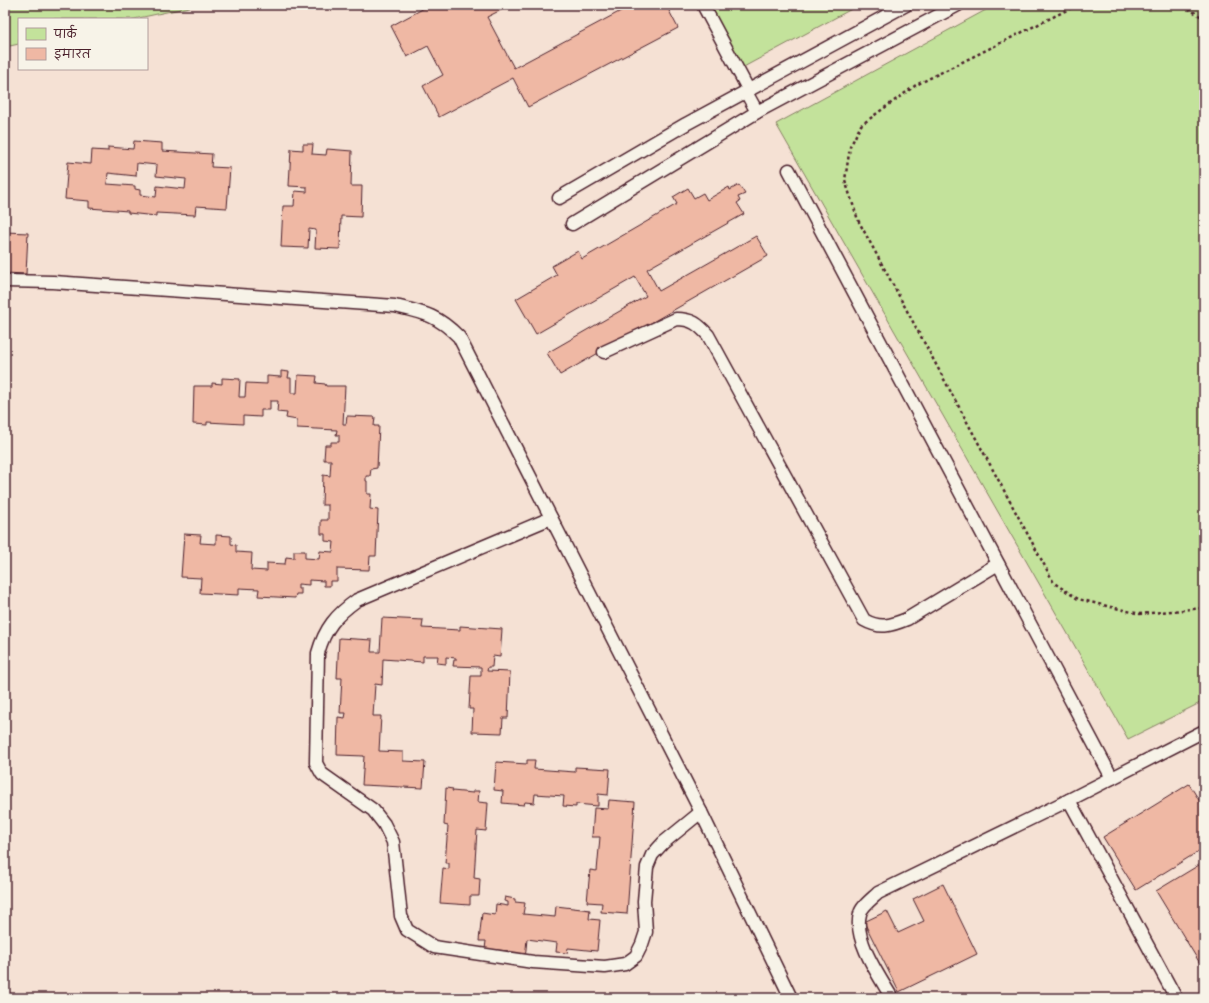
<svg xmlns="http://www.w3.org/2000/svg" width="1209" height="1003" font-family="Mali,'Playpen Sans Deva',sans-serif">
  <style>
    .green { fill: #c3e29b; stroke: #868063 }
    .building { fill: #efb8a4; stroke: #4a1f2b; fill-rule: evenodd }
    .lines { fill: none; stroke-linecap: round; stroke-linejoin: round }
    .lane-casing { stroke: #4a1f2b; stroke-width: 15 }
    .path { stroke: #4a1f2b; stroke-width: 2.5; stroke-dasharray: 3 3; stroke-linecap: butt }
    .lane { stroke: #f7f3e8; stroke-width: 12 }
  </style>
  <rect width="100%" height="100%" fill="#f5e1d4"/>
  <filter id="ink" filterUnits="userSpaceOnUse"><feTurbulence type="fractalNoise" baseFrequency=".025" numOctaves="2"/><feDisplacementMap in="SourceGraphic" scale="8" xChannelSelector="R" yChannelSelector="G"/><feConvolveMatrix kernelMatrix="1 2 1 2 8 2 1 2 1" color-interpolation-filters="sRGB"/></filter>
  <g filter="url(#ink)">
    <g class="green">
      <polygon points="5,5 199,5 134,19 19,19 19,44 5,47"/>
      <polygon points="711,5 859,5 738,70"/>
      <polygon points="995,5 1204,5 1204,701 1128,739 776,124"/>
    </g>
    <g class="building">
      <polygon points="430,5 511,5 487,17 514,68 632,5 666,5 678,28 528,107 513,78 439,117 423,86 443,75 428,46 407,57 391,26"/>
      <path d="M134,141L162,143V151L212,154L211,167L230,168L227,208L196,206L195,215L156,213V216L128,213V211L89,208V201L65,199L68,162L91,164L92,150L108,151V147L133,149ZM137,163L157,165L156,176L186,179L185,189L157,186L156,197L140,195V190L135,189V186L107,184L108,173L136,176Z"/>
      <polygon points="303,144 313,144 312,154 326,155 327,149 352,151 351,186 362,186 361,217 341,216 340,249 315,248 316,230 309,229 308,248 281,247 283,206 294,206 295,191 307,192 307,187 289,186 291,149 303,150"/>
      <polygon points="739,185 745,194 738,197 740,201 737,203 744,214 647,269 659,291 756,236 768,256 560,375 547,353 646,296 635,277 536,334 516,299 557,275 552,266 578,251 582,259 677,204 673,197 688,188 694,198 703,193 707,200 729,187 730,190"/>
      <polygon points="5,232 28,233 26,274 5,273"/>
      <polygon points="281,371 289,372 288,378 291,378 291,393 297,393 298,375 317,376 316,383 325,384 326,386 345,386 343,424 346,424 347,416 375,417 374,426 379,426 377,468 371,469 370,476 366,476 366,481 367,481 367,494 371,494 370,509 378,510 376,556 370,556 369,570 337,569 337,581 330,581 330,586 324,586 324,581 309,580 309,585 298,584 298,589 301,589 301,594 296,594 295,598 258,596 259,589 239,588 239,595 200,593 201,578 181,577 184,534 201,535 200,543 216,544 216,535 231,536 231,544 236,545 236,552 252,553 251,570 267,571 267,563 285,564 286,557 294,558 294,551 305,551 305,558 319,559 320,551 333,552 334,542 325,541 325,534 321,534 321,520 328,520 328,505 322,505 323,475 330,476 331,460 324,460 325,445 331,445 331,442 339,442 339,435 336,435 337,430 297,428 297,420 286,418 287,413 277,412 278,401 270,401 270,410 261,410 261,417 243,416 243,424 207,422 207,425 193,424 194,386 212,386 212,383 222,384 222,378 240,379 239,397 245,397 246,383 267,384 267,376 281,377"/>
      <polygon points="382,618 423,620 422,628 460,630 460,626 502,629 500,657 493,656 492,667 488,667 487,671 510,672 508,718 503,718 502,733 472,732 473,709 469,709 471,676 481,676 481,667 453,666 454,660 456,660 456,658 446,657 446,664 437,663 438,656 423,656 423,662 383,659 382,685 375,684 373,716 381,716 379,751 403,752 403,761 425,762 423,788 362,785 364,756 337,755 338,717 345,718 346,713 340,713 342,678 337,678 339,638 372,640 371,652 380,652"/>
      <polygon points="527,760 535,760 534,769 575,772 575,767 610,769 608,795 598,794 598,806 576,804 576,807 563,806 564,796 535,794 534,803 525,802 524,805 502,803 503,791 494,790 496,762 527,764"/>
      <polygon points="1189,784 1204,808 1204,848 1136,890 1103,837"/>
      <polygon points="446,788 453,789 452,791 473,793 473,791 479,791 478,802 488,803 486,831 477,830 474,878 480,879 479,896 470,896 470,905 440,903 443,868 449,869 449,863 445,863 448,826 444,825"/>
      <polygon points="609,800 635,802 627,914 601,912 602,903 587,902 590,870 597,871 600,837 592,837 594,808 608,809"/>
      <polygon points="1204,862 1204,970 1156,891"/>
      <polygon points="943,884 977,954 899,992 864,922 887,911 898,933 924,921 913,899"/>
      <polygon points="505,897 515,899 515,902 525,903 523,914 555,917 556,906 590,910 589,919 600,920 597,951 568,948 567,953 556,952 557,943 527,939 525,959 509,957 509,951 485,949 486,941 479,941 482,913 495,915 496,904 508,906 508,902 504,901"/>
    </g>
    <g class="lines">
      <g class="lane-casing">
        <g id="lane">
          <polyline points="703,5 748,89 746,92 757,112"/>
          <polyline points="789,170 1112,778"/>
          <polyline points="559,198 686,124 906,5"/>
          <polyline points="572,224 757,112 958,5"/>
          <path d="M5,281L53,282L395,306C425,313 437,315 459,337L701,812L791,998"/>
          <path d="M604,352L676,319C692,319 698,324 708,335L864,620C880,629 890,626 907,619L998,564"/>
          <path d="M551,518L357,600C336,615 325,628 318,653L316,763L322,774L373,810L384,824L393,842L401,916L407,930L434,947L533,962L605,967L625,964L636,956L642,944L646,932L644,901L647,867L652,855L663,843L701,812"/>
          <polyline points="1069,800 1176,998"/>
          <path d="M892,998C879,976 853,939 860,914C861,907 873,898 878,893L1069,800L1204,731"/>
        </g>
      </g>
      <g class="path">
        <polyline points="1077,5 916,85 861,125 850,147 845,180 858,220 1054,583 1078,599 1140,614 1204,608"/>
        <polyline points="1183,5 1200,16 1204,23"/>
      </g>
      <use href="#lane" class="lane"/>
    </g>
  </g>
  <rect width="1209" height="1003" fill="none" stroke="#f7f3e8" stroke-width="20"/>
  <rect x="10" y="10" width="1189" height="983" fill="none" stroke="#4a1f2b" stroke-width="1.5" filter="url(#ink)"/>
  <rect x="18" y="18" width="130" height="52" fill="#f7f3e8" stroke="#b29e9c"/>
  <rect x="26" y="28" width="20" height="12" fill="#c3e29b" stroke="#b29e9c"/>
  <text x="54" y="38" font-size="12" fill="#4a1f2b">पार्क</text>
  <rect x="26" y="48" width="20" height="12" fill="#efb8a4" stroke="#b29e9c"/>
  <text x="54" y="58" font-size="12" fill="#4a1f2b">इमारत</text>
</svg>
